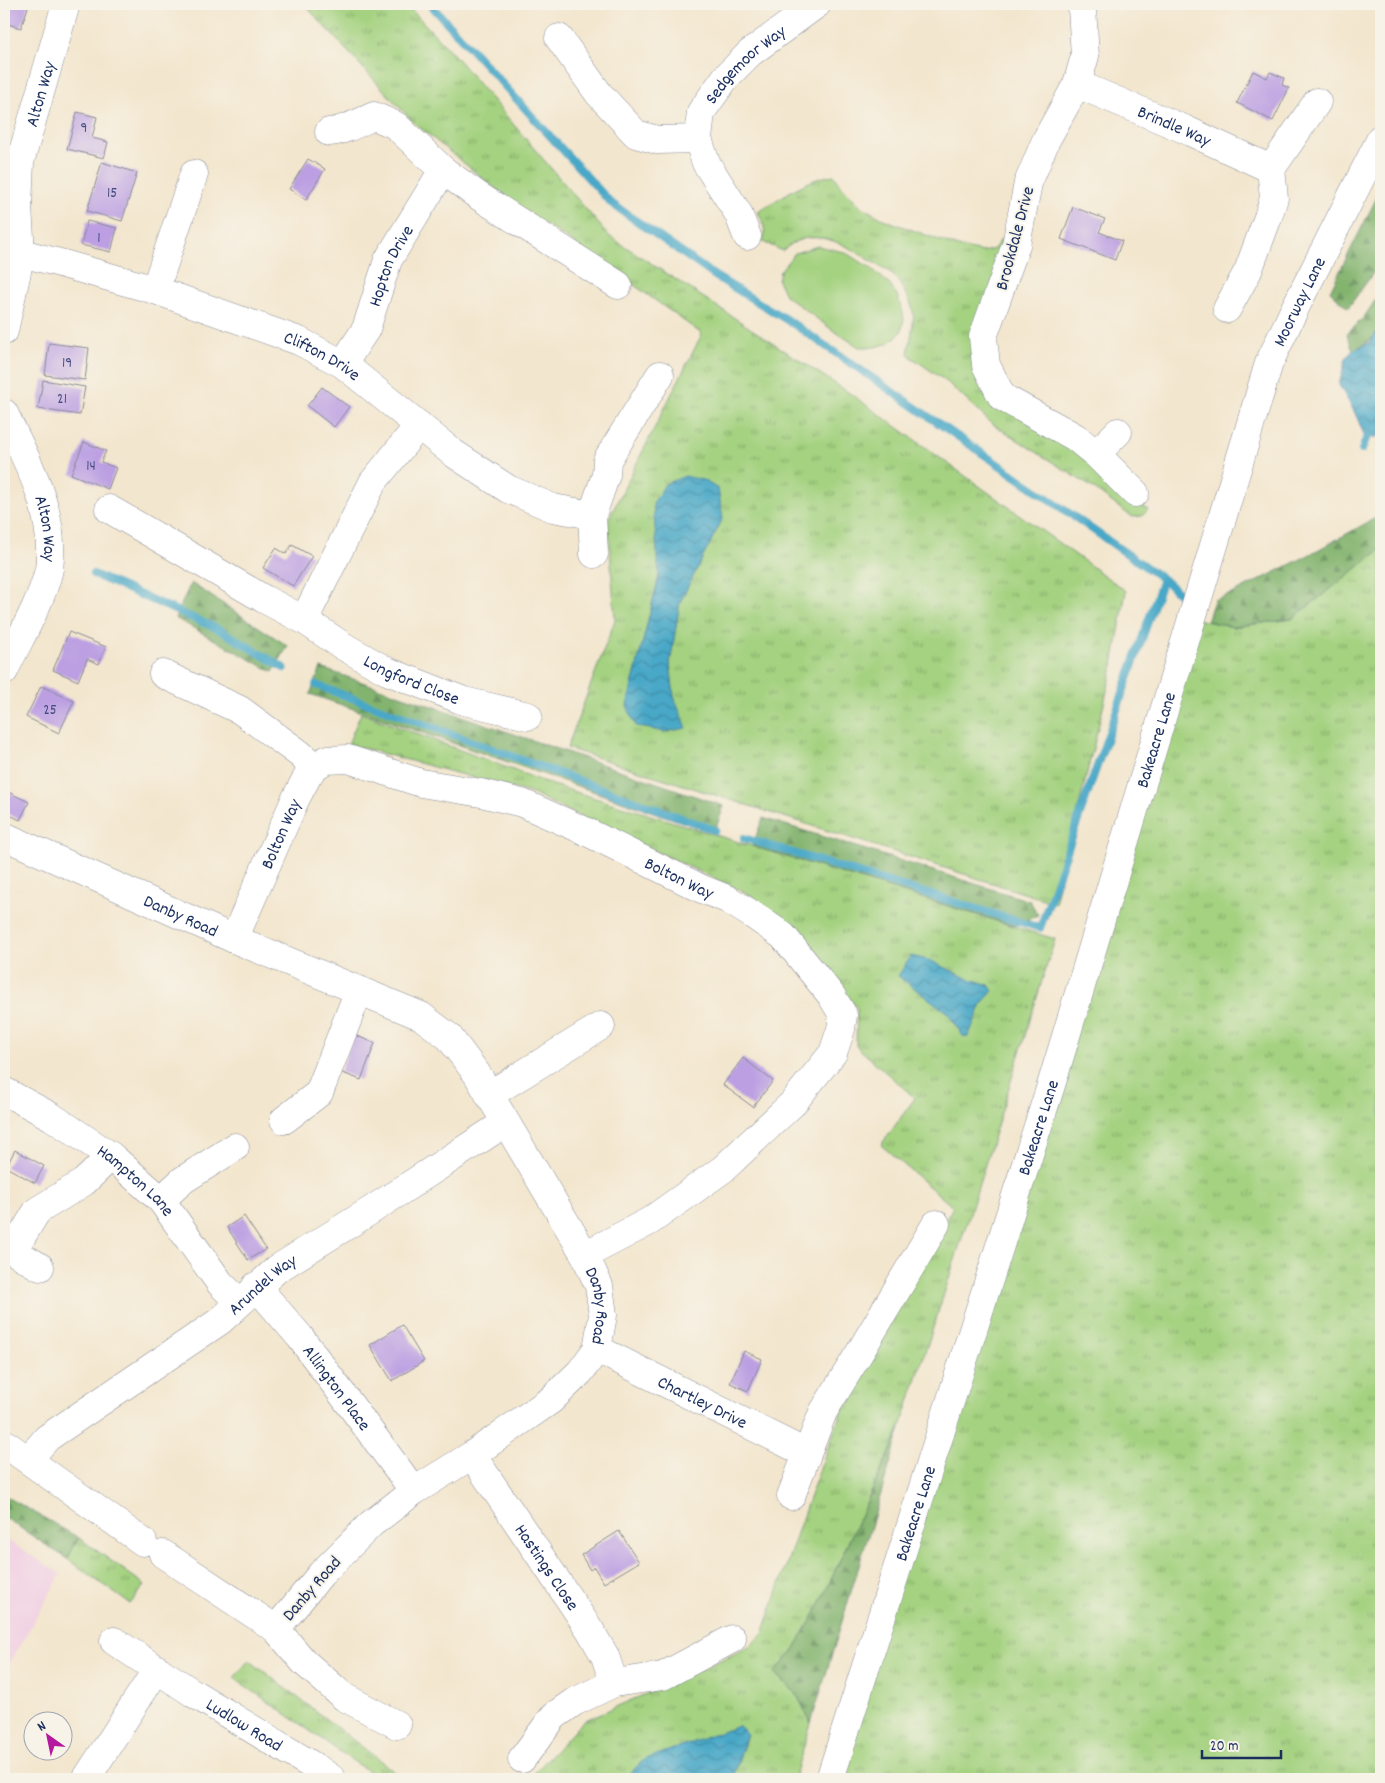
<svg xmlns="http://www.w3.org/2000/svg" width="1385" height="1783" font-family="Dekko,sans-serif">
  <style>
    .built { fill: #f1d0e3 }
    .grass { fill: url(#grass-tufts); stroke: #60806f; fill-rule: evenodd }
    .forest { fill: url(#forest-firs); stroke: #4f7266 }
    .green { fill: #a4d280; stroke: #60806f }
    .water { fill: url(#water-waves); stroke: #326c92 }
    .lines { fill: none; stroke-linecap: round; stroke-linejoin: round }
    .stream { stroke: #48a8c7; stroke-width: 8 }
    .building { fill: #bb9fe2 }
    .minor-casing { stroke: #878a96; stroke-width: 29 }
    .minor { stroke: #fff; stroke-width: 28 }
    .labels { text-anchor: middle; stroke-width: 4; stroke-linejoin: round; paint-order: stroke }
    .number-label { font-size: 15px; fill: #434b7f }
    .street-label { font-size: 18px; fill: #1b2f5e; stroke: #f7f3e8 }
  </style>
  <defs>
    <pattern id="grass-tufts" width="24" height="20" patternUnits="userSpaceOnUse" patternTransform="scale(1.25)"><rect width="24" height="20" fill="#a4d280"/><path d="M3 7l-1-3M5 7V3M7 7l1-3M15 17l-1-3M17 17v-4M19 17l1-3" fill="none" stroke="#85ab6c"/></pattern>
    <pattern id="forest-firs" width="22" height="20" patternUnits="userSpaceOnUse" patternTransform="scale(1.25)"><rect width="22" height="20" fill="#83b46e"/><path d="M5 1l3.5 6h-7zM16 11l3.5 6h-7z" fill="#6a935e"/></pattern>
    <pattern id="water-waves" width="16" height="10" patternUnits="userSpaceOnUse" patternTransform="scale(1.25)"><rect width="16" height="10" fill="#48a8c7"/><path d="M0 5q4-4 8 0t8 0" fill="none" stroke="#3b89a5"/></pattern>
  </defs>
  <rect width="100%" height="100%" fill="#f7f3e8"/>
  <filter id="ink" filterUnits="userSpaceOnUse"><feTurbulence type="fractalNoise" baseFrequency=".02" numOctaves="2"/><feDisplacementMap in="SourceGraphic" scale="10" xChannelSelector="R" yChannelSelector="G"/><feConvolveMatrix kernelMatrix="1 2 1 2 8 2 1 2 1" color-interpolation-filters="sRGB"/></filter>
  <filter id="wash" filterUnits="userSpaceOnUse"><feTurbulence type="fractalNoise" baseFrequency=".0096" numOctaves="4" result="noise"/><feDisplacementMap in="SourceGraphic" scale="20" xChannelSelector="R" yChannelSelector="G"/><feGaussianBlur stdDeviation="1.12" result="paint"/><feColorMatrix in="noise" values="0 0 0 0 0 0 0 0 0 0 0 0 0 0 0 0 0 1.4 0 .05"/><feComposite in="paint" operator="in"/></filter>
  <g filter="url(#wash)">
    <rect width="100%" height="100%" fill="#f3e6ce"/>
    <polygon class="built" points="4,1538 61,1574 4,1673"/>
    <g class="grass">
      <path d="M304,4H406L454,55L609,236L848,392L1126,591L1112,671L1055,903L567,748L615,620L608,520L702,334L595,257L516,205L414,123ZM723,518L680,602L670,663L674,697L686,728L627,706L659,576Z"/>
      <path d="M834,175L839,183L860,206L883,219L958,247L983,252L994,249L1003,237L1007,238L971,355L974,372L986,393L1069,447L1148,510L1142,516L1133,517L1125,512L1093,488L991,423L947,382L911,357L908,353C910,341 916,318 912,307C908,297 900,282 892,274C887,269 879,266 873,262C847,245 810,223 783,251L763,242C767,230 763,222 758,212C782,197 805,179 834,175Z"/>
      <polygon points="1381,549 1381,1779 832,1779 1191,618 1233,627 1292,619"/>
      <path d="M361,713L556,786L1055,939L970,1213L901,1427L818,1608L793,1652L774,1673L796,1693L811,1723L794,1779H733L747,1734L645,1759L624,1779H529L583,1721L664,1686L749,1647L763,1634L808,1501L848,1394L953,1207L881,1145L915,1098L856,1046L857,1008L788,923L748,894L530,793L348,744ZM967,978L989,985L967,1037L963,1036L948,1013Z"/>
      <polygon points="79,1538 145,1585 130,1604 67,1559"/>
      <polygon points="249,1660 400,1776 404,1779 379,1779 234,1678"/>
    </g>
    <g class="forest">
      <polygon points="1381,189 1381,262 1348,308 1330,291"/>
      <path d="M1381,292C1381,324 1385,335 1353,350L1347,334L1364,317Z"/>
      <polygon points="1381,515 1381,549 1292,619 1233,627 1207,621 1214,600 1234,593 1303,558"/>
      <polygon points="191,583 288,646 273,672 175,618"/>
      <polygon points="321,668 724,806 714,833 310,694"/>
      <polygon points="763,818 1030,901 1038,915 1015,926 752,846"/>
      <polygon points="901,1428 811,1723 796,1693 774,1673 793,1652 818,1608"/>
      <polygon points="4,1495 79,1538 67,1559 4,1517"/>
    </g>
    <polygon class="green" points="818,246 844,252 871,268 889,284 897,295 902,309 904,319 901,332 889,343 876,347 859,347 831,329 785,295 778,280 780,271 795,253"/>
    <g class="water">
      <polygon points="1381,327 1381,436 1366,439 1355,413 1339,385 1346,358 1353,350 1369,343"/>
      <polygon points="685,476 703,480 718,489 723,518 680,602 670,663 674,697 687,728 664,732 636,726 627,706 659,576 653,504 665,484"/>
      <polygon points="911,956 929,960 967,978 989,985 993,991 983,1002 968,1037 963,1036 948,1013 898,976"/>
      <polygon points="739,1726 747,1733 733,1779 624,1779 645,1759"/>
    </g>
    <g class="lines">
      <g class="stream">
        <polyline points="430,4 611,203 715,276 792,323 1043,495 1163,579 1184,598"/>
        <polyline points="1362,450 1366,439"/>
        <polyline points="93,574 220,630 284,668"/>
        <polyline points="316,685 715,830"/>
        <polyline points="744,838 1040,928 1163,579"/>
      </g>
    </g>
    <g id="blocks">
      <g class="building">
        <polygon points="4,4 29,4 21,28 4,23"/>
        <polygon points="1253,71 1267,78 1270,72 1284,78 1282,85 1289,88 1273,121 1237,103"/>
        <polygon points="77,112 97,117 92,138 108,142 104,158 67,149"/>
        <polygon points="308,159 325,169 306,200 289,189"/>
        <polygon points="102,162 137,173 122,221 87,211"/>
        <polygon points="1073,207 1105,219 1099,232 1122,241 1115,260 1061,239"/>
        <polygon points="87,221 117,228 111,252 81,245"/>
        <polygon points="49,343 89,348 85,380 45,375"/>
        <polygon points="43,380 85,387 80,415 38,409"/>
        <polygon points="322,387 349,407 334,427 307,406"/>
        <polygon points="84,442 106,451 101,462 116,468 108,489 71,474"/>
        <polygon points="292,545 312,556 293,586 263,568 276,548 286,554"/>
        <polygon points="69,632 106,647 99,664 87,659 78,681 53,670"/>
        <polygon points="41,686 74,701 59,733 26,717"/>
        <polygon points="4,790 29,802 20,820 4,812"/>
        <polygon points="354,1035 375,1043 361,1080 340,1072"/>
        <polygon points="743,1058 773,1081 753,1107 723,1085"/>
        <polygon points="15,1150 44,1166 35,1183 6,1167"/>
        <polygon points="244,1216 266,1249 248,1260 227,1227"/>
        <polygon points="402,1325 424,1361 392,1381 370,1345"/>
        <polygon points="744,1351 762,1359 748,1391 730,1383"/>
        <polygon points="619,1531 639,1562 604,1583 594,1567 590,1570 581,1555"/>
      </g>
    </g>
  </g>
  <g filter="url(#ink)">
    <use href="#blocks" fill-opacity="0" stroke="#878a96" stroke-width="1"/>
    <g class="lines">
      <g class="minor-casing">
        <g id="minor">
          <polyline points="1080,4 1082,8 1085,56 1077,84 1046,140 1028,183 1016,245 983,337 986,365 1002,397 1075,437 1096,454 1135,493"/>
          <polyline points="559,38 599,94 636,134 657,140 698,139"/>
          <path id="s1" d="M1077,84L1184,129L1271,169L1317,102"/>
          <path d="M329,132C344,131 360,122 374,116L395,125L443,170L477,195L618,285"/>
          <path id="s2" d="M747,236L738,213L706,163L698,139L701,112L726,77L750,53L817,4"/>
          <path id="s3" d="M21,253L60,263L155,290L299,341L343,364L453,453L508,489L553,508L592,515"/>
          <polyline points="155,290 194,174"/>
          <polyline points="1227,309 1248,271 1268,217 1274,198 1271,169"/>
          <path id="s4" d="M4,331L21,253L18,207L20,162L66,4"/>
          <path id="s5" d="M343,364L366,329L388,260L443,170"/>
          <path id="s6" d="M4,413C25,457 52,504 50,554C50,560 50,567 48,573C40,605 18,641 4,671"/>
          <polyline points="1096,454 1118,432"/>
          <path id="s7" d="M109,509L264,599L304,620L343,646L387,671L464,701L528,716"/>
          <polyline points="594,554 592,515 606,475 607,460 660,375"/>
          <polyline points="304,620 373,482 419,425"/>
          <polyline points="163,674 240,710 300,754 314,767"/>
          <path id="s8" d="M4,836L234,939L421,1016L449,1037L477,1074L585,1255L599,1286L603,1315L597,1349L580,1372L551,1400L472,1455L414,1491L371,1524L321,1574L276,1629"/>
          <path id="s9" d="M234,939L295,800L307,777L314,767L326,760L348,759L421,783L481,793L522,803L583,830L702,889L727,899L753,915L783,936L831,995L843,1015L841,1029L833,1053L792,1104L723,1169L650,1221L585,1255"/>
          <path id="s10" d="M4,1091L52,1117L111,1156L161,1200L220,1283L239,1302"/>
          <polyline points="489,1095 601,1026"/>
          <polyline points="284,1120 319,1093 359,990"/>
          <polyline points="161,1200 183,1180 235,1147"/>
          <polyline points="40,1267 13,1251 37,1211 84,1182 111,1156"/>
          <path id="s11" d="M256,1286L300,1337L414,1491"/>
          <path id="s12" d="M597,1349L806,1453"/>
          <polyline points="4,1443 143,1542"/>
          <path id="s13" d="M472,1455L590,1630L605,1656L614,1683"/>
          <path id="s14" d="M28,1460L47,1438L220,1321L277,1269L370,1211L505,1123"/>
          <polyline points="791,1496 823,1412 863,1347 936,1224"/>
          <polyline points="163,1554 276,1629 304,1662 344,1697 397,1725"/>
          <path id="s15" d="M114,1641L193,1693L318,1769L332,1779"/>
          <polyline points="522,1759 554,1716 574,1702 614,1683 663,1676 732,1639"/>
          <polyline points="86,1779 157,1669"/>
          <path id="s16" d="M830,1779L1053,1079L1269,363L1295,308L1381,138"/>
        </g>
      </g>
      <use href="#minor" class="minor"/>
    </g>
  </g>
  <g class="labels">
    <g class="number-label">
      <text x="84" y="132">9</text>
      <text x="112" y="197">15</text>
      <text x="99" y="242">1</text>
      <text x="67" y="367">19</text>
      <text x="62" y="403">21</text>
      <text x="91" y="470">14</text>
      <text x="50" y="714">25</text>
    </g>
    <g class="street-label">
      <text dy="6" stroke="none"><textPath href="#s2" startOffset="202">Sedgemoor Way</textPath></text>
      <text dy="6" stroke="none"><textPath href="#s4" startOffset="242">Alton Way</textPath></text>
      <text dy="6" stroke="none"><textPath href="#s1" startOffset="106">Brindle Way</textPath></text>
      <text transform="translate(1014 238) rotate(-75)" y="6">Brookdale Drive</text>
      <text dy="6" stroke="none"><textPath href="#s5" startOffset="110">Hopton Drive</textPath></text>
      <text dy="6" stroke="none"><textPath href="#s16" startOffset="1551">Moorway Lane</textPath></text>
      <text dy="6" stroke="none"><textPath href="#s3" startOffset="319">Clifton Drive</textPath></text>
      <text dy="6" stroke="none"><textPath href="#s6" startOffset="124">Alton Way</textPath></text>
      <text dy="6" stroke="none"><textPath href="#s7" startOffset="348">Longford Close</textPath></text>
      <text dy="6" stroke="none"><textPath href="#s16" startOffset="1089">Bakeacre Lane</textPath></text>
      <text dy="6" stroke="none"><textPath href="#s9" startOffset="115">Bolton Way</textPath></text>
      <text dy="6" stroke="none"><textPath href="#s9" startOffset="580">Bolton Way</textPath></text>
      <text dy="6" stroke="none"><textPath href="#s8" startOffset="194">Danby Road</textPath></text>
      <text dy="6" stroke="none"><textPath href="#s16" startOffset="684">Bakeacre Lane</textPath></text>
      <text dy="6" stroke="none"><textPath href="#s10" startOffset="160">Hampton Lane</textPath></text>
      <text dy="6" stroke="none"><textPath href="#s14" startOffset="294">Arundel Way</textPath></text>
      <text dy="6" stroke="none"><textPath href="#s8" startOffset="800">Danby Road</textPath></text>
      <text dy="6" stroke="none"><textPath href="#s11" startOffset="130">Allington Place</textPath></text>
      <text dy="6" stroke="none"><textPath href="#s12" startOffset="118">Chartley Drive</textPath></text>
      <text dy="6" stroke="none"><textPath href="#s16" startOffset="279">Bakeacre Lane</textPath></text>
      <text dy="6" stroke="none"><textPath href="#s13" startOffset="135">Hastings Close</textPath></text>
      <text transform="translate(311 1588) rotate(-49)" y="6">Danby Road</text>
      <text dy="6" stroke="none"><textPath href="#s15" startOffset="155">Ludlow Road</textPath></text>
    </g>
  </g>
  <rect width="1385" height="1783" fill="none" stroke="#f7f3e8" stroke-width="20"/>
  <g transform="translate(48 1736) rotate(327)"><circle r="24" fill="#f7f3e8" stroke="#9fa5b1"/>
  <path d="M0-4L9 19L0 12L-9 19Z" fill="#b5179e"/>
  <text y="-8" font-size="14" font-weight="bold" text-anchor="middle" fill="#1b2f5e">N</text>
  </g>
  <path d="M1202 1750v8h79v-8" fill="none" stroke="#1b2f5e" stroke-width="2.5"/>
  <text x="1210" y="1750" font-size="15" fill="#1b2f5e" stroke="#f7f3e8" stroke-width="4" paint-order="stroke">20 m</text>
</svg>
